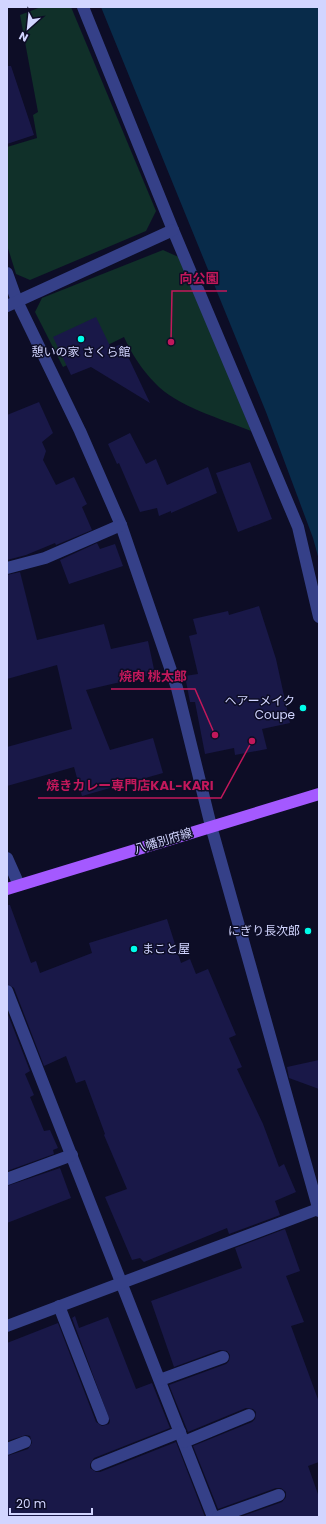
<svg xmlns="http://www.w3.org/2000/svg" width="326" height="1524" font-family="Poppins,'Noto Sans JP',sans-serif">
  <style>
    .green { fill: #103029 }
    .water { fill: #082b4a }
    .building { fill: #191848 }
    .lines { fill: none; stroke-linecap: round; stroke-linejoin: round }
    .minor { stroke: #354088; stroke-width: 12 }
    .major { stroke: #a459ff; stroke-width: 12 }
    .poi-dot { fill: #00fdea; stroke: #0d0d26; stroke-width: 1.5 }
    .labels { text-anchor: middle; stroke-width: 3; stroke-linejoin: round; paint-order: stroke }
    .poi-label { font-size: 12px; fill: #d2d5ff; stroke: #0d0d26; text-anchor: end }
    .street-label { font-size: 12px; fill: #d2d5ff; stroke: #0d0d26 }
    .leader { fill: none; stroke: #c2185b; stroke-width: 1.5 }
    .callout-dot { fill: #c2185b; stroke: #0d0d26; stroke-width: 1.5 }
    .callout-label { font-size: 13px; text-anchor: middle; font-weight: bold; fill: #c2185b; stroke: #0d0d26; stroke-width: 3; stroke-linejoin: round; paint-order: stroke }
  </style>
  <rect width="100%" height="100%" fill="#0d0d26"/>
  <g class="green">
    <polygon points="41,7 71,7 156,211 146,231 30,280 16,274 7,245 7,147 37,138 33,115 38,112 20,15"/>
    <path d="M163,250L183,259L251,431C222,419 176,406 155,383C143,371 131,353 124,337L63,367L35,312L42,298Z"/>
  </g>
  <polygon class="water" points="101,7 319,7 319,560 313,538 266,412"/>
  <g class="building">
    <polygon points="7,66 11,66 34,135 7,144"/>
    <polygon points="96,317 111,348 122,344 150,403 91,367 71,375 53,337"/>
    <polygon points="39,402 53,433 42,442 46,451 43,460 56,485 74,477 87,504 82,507 92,530 56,545 55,543 26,555 7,560 7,415"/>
    <polygon points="130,433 146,464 156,459 167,485 208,467 217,493 171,513 171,511 159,516 157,508 140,512 119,463 117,464 108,444"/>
    <polygon points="250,462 272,519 238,532 216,473"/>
    <polygon points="97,543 100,549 115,544 123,566 69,584 60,560"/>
    <polygon points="20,572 37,640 104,624 111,649 148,641 155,674 86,690 110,750 153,738 163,773 82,796 74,767 7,786 7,747 72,729 57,665 7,679 7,575"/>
    <polygon points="259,606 276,659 290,723 262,729 267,749 235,755 234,748 205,754 195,702 190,702 185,676 198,674 189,636 197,634 193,619 228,611 229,615"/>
    <polygon points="7,905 10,905 31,963 36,961 40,973 92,953 89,943 167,919 181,963 190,959 196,974 208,969 236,1035 229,1038 242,1067 237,1069 263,1124 279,1167 284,1164 296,1192 275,1201 280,1215 229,1234 227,1228 144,1262 140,1258 132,1260 105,1197 127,1189 104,1135 105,1134 85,1080 76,1083 66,1056 44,1066 14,988 7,984"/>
    <polygon points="7,1012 30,1071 25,1074 34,1095 30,1097 44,1131 50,1130 58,1148 53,1150 54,1154 7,1171"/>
    <polygon points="319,1060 319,1089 289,1078 287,1067"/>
    <polygon points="60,1168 71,1198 7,1223 7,1186"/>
    <polygon points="285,1229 300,1271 286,1276 304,1322 291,1326 319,1402 319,1462 308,1466 319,1497 319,1517 240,1517 282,1502 286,1497 286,1492 281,1488 276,1488 218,1509 193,1446 252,1422 255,1419 256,1412 253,1409 246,1408 188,1432 169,1385 226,1364 229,1361 230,1355 227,1351 220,1350 174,1367 151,1301 242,1268 235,1248"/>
    <polygon points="75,1316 79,1328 108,1317 136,1389 152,1383 170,1428 94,1458 90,1464 90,1468 96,1472 100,1472 176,1442 205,1517 7,1517 7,1456 28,1449 32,1443 30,1436 26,1435 7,1441 7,1343 58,1323 96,1422 102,1426 109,1424 110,1421 72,1318"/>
  </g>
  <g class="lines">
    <g class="minor">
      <polyline points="83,7 173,230 298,527 319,617"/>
      <polyline points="7,273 17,301 80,431 121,525 177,688 211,826 319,1211"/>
      <polyline points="7,306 173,230"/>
      <polyline points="7,568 45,558 121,525"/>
      <polyline points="7,858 19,885"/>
      <polyline points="7,991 213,1517"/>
      <polyline points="7,1179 72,1155"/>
      <polyline points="59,1306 103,1419"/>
      <polyline points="7,1326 318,1209"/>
      <polyline points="160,1380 223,1357"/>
      <polyline points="184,1442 249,1415"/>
      <polyline points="7,1449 25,1442"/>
      <polyline points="97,1465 180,1432"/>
      <polyline points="218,1517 279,1495"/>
    </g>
    <polyline class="major" points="7,889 319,794"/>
  </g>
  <g class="poi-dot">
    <circle cx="81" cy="339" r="4"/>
    <circle cx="303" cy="708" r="4"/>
    <circle cx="308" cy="931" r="4"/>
    <circle cx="134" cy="949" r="4"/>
  </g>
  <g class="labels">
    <g class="poi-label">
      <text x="81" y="356" text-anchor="middle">憩いの家 さくら館</text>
      <text x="295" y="705">ヘアーメイク<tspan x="295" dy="14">Coupe</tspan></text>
      <text x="300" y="935">にぎり長次郎</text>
      <text x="142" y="953" text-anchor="start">まこと屋</text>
    </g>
    <g class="street-label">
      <text transform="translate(163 841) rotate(-17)" y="4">八幡別府線</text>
    </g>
  </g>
  <path class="leader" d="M171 342L172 291H227M215 735L195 689H111M252 741L221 798H38"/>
  <g class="callout-dot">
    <circle cx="171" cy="342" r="4"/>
    <circle cx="215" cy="735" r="4"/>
    <circle cx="252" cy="741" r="4"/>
  </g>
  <g class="callout-label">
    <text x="199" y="283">向公園</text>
    <text x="153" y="681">焼肉 桃太郎</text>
    <text x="130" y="790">焼きカレー専門店KAL-KARI</text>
  </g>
  <rect width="326" height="1524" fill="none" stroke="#d2d5ff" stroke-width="16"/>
  <g transform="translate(28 28) rotate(207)" stroke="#0d0d26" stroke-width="3" paint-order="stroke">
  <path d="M0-3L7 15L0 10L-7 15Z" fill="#d2d5ff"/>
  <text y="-6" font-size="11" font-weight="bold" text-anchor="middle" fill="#d2d5ff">N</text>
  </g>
  <path d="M10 1508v6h82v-6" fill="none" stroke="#d2d5ff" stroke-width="2"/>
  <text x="16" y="1508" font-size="12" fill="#d2d5ff" stroke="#0d0d26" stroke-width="3" paint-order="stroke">20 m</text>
</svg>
